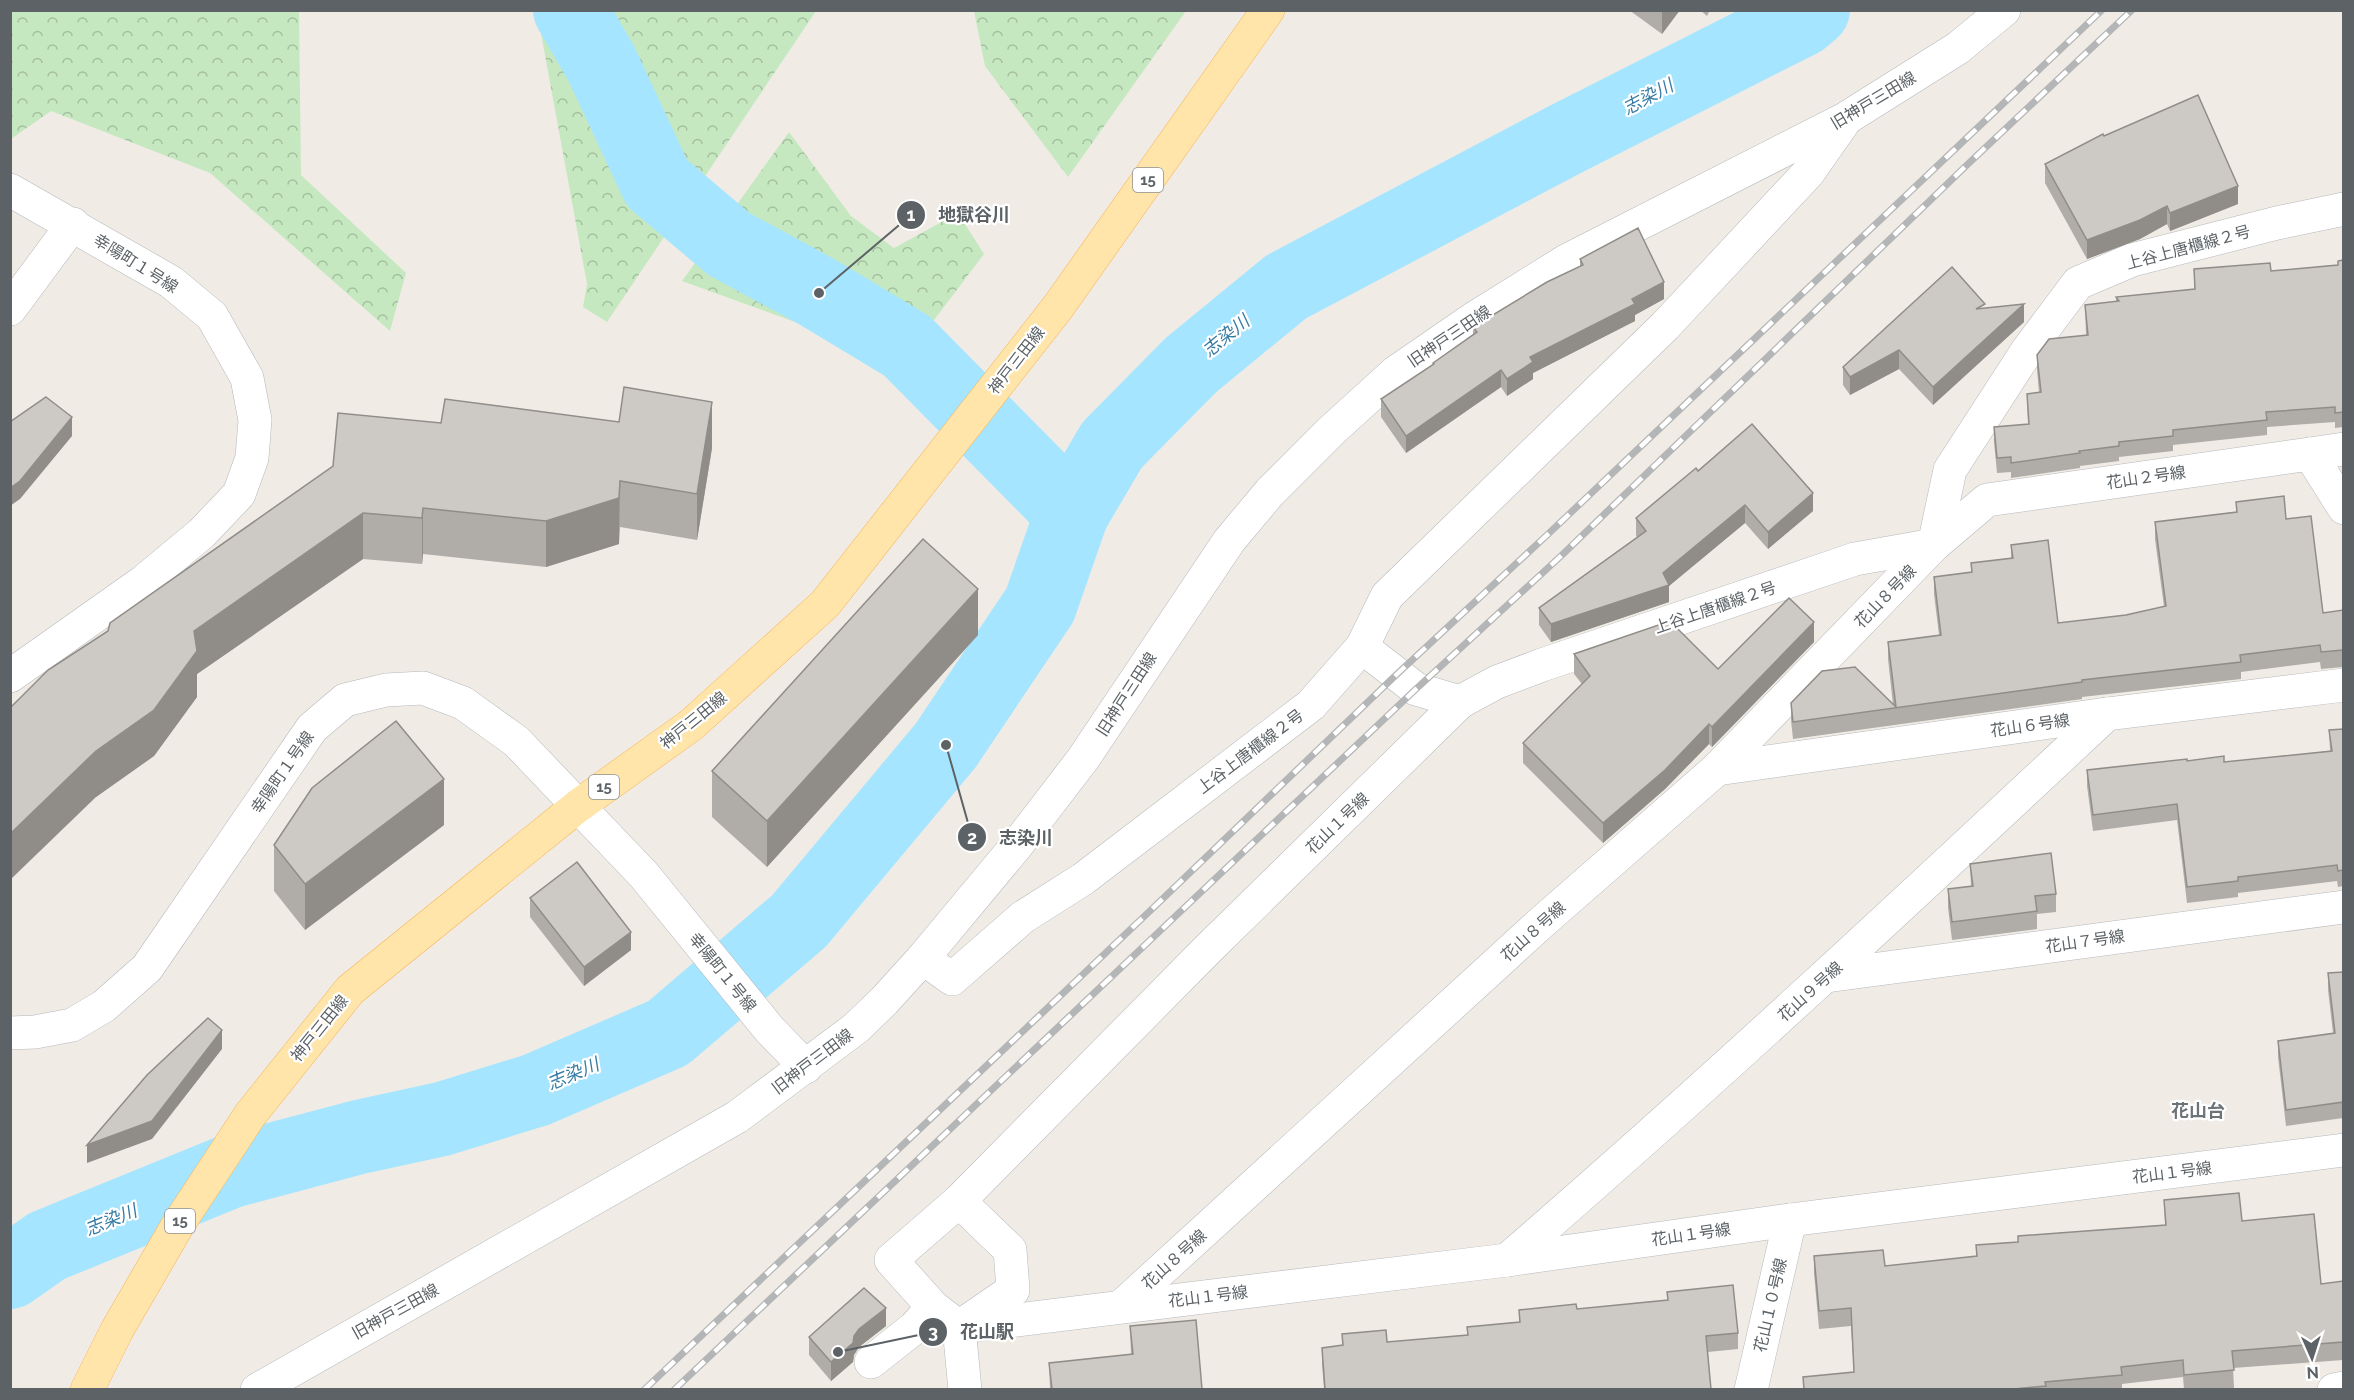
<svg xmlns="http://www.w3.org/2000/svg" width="2354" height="1400" font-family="Raleway,'Noto Sans JP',sans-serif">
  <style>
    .forest { fill: url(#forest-crowns) }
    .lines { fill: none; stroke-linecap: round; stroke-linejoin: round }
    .river { stroke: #a5e5ff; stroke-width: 74 }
    .minor-casing { stroke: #b5b8bc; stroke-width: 34 }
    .major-casing { stroke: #f8b355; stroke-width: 34 }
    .minor { stroke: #fff; stroke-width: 33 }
    .major { stroke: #ffe5aa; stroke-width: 33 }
    .rail-casing { stroke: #b4b5b6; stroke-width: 7 }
    .rail { stroke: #fff; stroke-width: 4.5; stroke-dasharray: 14; stroke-linecap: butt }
    .wall { fill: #b0ada9 }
    .shaded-wall { fill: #908d89 }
    .building { fill: #cdc9c4; stroke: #908d89; stroke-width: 1.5 }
    .labels { text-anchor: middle; stroke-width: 4.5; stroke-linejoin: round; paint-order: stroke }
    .shield { fill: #fff; stroke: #8d9194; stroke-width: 1.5 }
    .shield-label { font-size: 15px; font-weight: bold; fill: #5c6266 }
    .street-label { font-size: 16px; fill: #5c6266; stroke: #fff }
    .water-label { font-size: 18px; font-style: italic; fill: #377ca4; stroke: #fff }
    .neighbourhood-label { font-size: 18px; font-weight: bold; fill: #6d7478; stroke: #fff }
    .leader { fill: none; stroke: #5c6266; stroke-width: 2 }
    .callout-dot { fill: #5c6266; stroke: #fff; stroke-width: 2 }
    .mark-label { font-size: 18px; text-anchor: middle; font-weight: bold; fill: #fff }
    .callout-label { font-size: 18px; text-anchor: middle; font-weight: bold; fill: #5c6266; stroke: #fff; stroke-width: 4.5; stroke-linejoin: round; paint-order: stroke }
  </style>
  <defs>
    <pattern id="forest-crowns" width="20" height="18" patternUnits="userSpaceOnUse" patternTransform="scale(1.5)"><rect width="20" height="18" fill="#c6e8c0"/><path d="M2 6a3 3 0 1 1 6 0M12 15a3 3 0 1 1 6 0" fill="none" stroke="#a4bfa0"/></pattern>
  </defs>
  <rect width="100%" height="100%" fill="#f0ece5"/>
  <g class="forest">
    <polygon points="11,10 299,11 301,175 406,273 390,331 210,173 51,111 11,139"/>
    <polygon points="534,11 816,11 607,322 583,307 587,284 538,17"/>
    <polygon points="974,11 974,10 1186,11 1068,177 985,66"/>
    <polygon points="789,132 851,216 894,248 958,213 984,254 903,361 682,281"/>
  </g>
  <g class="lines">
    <g class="river">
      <polyline points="570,10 601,63 657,183 729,244 819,293 907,346 1072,513"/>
      <polyline points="10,1272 47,1246 231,1171 359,1137 442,1119 536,1090 668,1033 799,921 946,745 1040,605 1072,513 1112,445 1191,365 1286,287 1566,139 1801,20 1813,10"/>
    </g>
    <g class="minor-casing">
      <g id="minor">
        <polyline points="10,190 171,282 212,316 247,378 255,420 252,458 239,494 202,533 143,582 10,676"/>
        <polyline points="10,309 73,224"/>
        <polyline points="2310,454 2344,449"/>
        <polyline points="1362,647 1387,596 1665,326 1808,173 1843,123"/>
        <polyline points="1460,702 1207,950 959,1201 891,1260 933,1307 959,1327 1507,1260 1790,1220 2344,1150"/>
        <polyline points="1717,769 2107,714 2344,685"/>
        <polyline points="923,958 952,979 1023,917 1083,879 1311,705 1362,647 1416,689 1460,702 1497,682 1542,665 1855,559 1934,545 1950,470 2027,351 2078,283 2132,260 2277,223 2344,209"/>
        <polyline points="1826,976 2344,907"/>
        <polyline points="10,1033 35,1032 72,1025 104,1006 147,968 312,728 345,700 386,690 423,688 463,703 516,741 644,875 770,1030 806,1067"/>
        <polyline points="959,1201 1010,1250 1013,1290 959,1327 965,1390"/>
        <path d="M1507,1260C1712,1083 1909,899 2107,714"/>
        <polyline points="1122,1306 1542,922 1717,769 1934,545 1987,500 2310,454 2344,508"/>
        <polyline points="871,1362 914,1328 933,1307"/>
        <polyline points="257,1390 737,1117 856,1028 884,1001 923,958 1017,845 1083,759 1229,541 1270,492 1331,431 1396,372 1473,319 1566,261 1845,119 1958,48 2004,10"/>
        <polyline points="1751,1390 1790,1220"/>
        <polyline points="2334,1390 2344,1388"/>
      </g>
    </g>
    <g class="major-casing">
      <polyline id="major" points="87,1390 117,1330 179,1223 250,1115 350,990 578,806 691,725 825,604 1058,307 1268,10"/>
    </g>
    <use href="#minor" class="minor"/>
    <use href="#major" class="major"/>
    <g class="rail-casing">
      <g id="rail">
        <polyline points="644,1390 1152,909 1396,675 1546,536 2102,10"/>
        <polyline points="674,1390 1416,689 1562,555 1969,163 2132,10"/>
      </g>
    </g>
    <use href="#rail" class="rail"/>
  </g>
  <g class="wall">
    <polygon points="1629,10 1680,10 1662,34"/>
    <polygon points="1700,10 1710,10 1707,16"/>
    <polygon points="2104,136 2238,204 2170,231 2167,224 2140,239 2087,259 2045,183 2045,164"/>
    <polygon points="1580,259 1664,299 1635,315 1635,321 1533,373 1533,379 1507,396 1501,387 1406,453 1381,417 1381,399 1433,365 1433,363 1473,334 1473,327 1580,266"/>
    <polygon points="2343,260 2343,427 2335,428 2335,422 2267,427 2267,435 2173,445 2173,451 2119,457 2119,461 2080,466 2080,468 2011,478 2011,472 1997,473 1994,442 1994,427 2028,424 2027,394 2039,392 2037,370 2037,355 2086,335 2085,305 2116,302 2116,297 2194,289 2194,269 2271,271 2338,265 2338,261"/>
    <polygon points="1985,308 2024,322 1933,405 1899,369 1850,395 1843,385 1843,367"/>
    <polygon points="441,423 712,448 697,540 620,527 619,544 546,567 423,554 422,564 363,559 197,674 197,697 154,756 96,797 10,708"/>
    <polygon points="1698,471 1813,511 1768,549 1745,523 1669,586 1669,602 1551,642 1539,625 1539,608 1637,537 1636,536 1636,518"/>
    <polygon points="2236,502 2286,519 2323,613 2343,610 2343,667 2321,669 2320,662 2241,672 2241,679 2082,697 2082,699 1793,739 1791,720 1791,703 1893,705 1888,659 1888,642 1939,635 1934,594 1934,577 1971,572 1971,563 2011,558 2011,545 2058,623 2126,615 2164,607 2155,539 2155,522 2236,512"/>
    <polygon points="978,635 767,867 712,817 712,771"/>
    <polygon points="1814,642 1712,747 1709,744 1665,789 1603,843 1523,763 1523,743 1582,684 1574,674 1574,654 1718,669"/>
    <polygon points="2343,729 2343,886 2338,887 2337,881 2238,893 2238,897 2187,903 2177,820 2093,831 2087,786 2087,770 2187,761 2224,762 2330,751 2329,730"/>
    <polygon points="444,825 305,930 274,891 274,845"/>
    <polygon points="1970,864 2056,894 2056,912 2037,914 2037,929 1952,940 1948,908 1948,889 1971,886"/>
    <polygon points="530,898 631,950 584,986 530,917"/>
    <polygon points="2343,972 2343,1118 2286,1126 2278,1057 2278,1041 2333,1033 2328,990 2328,973"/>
    <polygon points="2164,1200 2242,1221 2321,1284 2343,1281 2343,1360 2233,1368 2234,1388 2217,1389 2184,1389 2183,1377 2122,1384 2122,1389 1803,1389 1803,1377 1854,1372 1851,1326 1819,1329 1814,1273 1814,1256 1885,1266 1976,1256 1976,1245 2018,1242 2018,1236 2165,1225"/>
    <polygon points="1667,1292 1738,1333 1738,1349 1708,1352 1711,1389 1324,1389 1322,1364 1322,1348 1342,1345 1342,1334 1387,1342 1467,1335 1467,1327 1519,1322 1519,1310 1577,1309 1667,1301"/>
    <polygon points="886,1326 859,1347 854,1355 853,1362 831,1381 809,1355 809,1337"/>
    <polygon points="1130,1326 1202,1389 1050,1389 1049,1363 1131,1355"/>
  </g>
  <g class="shaded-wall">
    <polygon points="1662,10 1680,10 1662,34"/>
    <polygon points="2238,186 2238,204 2170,231 2170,213"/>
    <polygon points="2167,206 2167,224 2140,239 2087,259 2087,240"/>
    <polygon points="1664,282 1664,299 1635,315 1635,321 1533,373 1533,379 1507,396 1507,379 1530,357"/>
    <polygon points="2024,304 2024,322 1933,405 1933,387"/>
    <polygon points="1899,350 1899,369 1850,395 1850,377"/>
    <polygon points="1501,370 1501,387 1406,453 1406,436"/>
    <polygon points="712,402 712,448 697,540 697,494"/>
    <polygon points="72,417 72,436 20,499 10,506 10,488"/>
    <polygon points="620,481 619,544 546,567 546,521"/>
    <polygon points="1813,493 1813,511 1768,549 1768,532"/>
    <polygon points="1745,505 1745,523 1669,586 1669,602 1551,642 1551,624 1663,573"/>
    <polygon points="423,508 423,554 422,564 422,518"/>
    <polygon points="363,513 363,559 197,674 197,697 154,756 96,797 10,880 10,834 194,631"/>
    <polygon points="978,589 978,635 767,867 767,821"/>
    <polygon points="1814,622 1814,642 1712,747 1712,727"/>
    <polygon points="1709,724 1709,744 1665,789 1603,843 1603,823"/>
    <polygon points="444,779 444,825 305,930 305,884"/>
    <polygon points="631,932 631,950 584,986 584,967"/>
    <polygon points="222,1030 222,1049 152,1139 87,1163 87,1145"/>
    <polygon points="886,1308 886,1326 859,1347 854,1355 853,1362 831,1381 831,1362 859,1329"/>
  </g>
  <g class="building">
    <polygon points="2198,95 2238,186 2170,213 2167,206 2140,220 2087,240 2045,164 2103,134 2104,136"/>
    <polygon points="1638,228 1664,282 1632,299 1635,304 1530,357 1533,362 1507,379 1501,370 1406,436 1381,399 1434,364 1433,363 1477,332 1473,327 1547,282 1583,265 1580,259"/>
    <polygon points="2343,260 2343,412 2335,413 2335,407 2266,412 2267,420 2173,430 2173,436 2119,442 2119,446 2079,451 2080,453 2011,463 2011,457 1997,458 1994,427 2029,424 2027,394 2041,392 2037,355 2049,339 2088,335 2085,305 2119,301 2116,297 2195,289 2194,269 2270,263 2271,271 2338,265 2338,261"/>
    <polygon points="1952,267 1985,304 1976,309 2024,304 1933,387 1899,350 1850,377 1843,367"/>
    <polygon points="624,387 712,402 697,494 620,481 619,498 546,521 423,508 422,518 363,513 194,631 197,651 154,710 96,751 10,834 10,708 48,670 108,631 110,623 333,466 338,413 441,423 445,399 619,422"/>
    <polygon points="46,397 72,417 20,481 10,488 10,422"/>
    <polygon points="1752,424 1813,493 1768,532 1745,505 1663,573 1669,585 1551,624 1539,608 1646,531 1636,518 1696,468 1698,471"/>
    <polygon points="2284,496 2286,519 2311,516 2323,613 2343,610 2343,650 2321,652 2320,645 2240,655 2241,662 2082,680 2082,682 1793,722 1791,703 1822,671 1855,667 1896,707 1888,642 1941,635 1934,577 1972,572 1971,563 2013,558 2011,545 2048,540 2058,623 2126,615 2166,606 2155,522 2237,512 2236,502"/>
    <polygon points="923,539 978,589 767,821 712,771"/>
    <polygon points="1789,598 1814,622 1712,727 1709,724 1665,770 1603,823 1523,743 1590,676 1574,654 1670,621 1718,669"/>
    <polygon points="396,721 444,779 305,884 274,845 312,788"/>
    <polygon points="2343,729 2343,870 2338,871 2337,865 2238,877 2238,881 2187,887 2177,804 2093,815 2087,770 2187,759 2187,761 2224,756 2224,762 2332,751 2329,730"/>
    <polygon points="2051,853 2056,894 2035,896 2037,911 1952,922 1948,889 1973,886 1970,864"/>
    <polygon points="577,862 631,932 584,967 530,898"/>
    <polygon points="2343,972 2343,1102 2286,1110 2278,1041 2335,1033 2328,973"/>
    <polygon points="208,1018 222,1030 152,1121 87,1145 147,1075"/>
    <polygon points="2239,1193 2242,1221 2314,1214 2321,1284 2343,1281 2343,1342 2232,1351 2234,1370 2184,1375 2183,1360 2121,1367 2122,1375 2045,1382 2046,1386 2014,1389 1804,1389 1803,1377 1854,1372 1851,1308 1819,1311 1814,1256 1883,1250 1885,1266 1977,1256 1976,1245 2018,1242 2018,1236 2166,1225 2164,1200"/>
    <polygon points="1733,1285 1738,1333 1706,1336 1711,1389 1325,1389 1322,1348 1343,1345 1342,1334 1386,1330 1387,1342 1468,1335 1467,1327 1520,1322 1519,1310 1576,1304 1577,1309 1668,1300 1667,1292"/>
    <polygon points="864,1288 886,1308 859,1329 854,1336 853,1343 831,1362 809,1337"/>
    <polygon points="1196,1320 1202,1389 1052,1389 1049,1363 1133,1354 1130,1326"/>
  </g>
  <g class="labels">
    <g class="shield">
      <rect x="1133" y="168" width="30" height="24" rx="4.5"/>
      <rect x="589" y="775" width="30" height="24" rx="4.5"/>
      <rect x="165" y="1209" width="30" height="24" rx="4.5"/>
    </g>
    <g class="shield-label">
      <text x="1148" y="185">15</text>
      <text x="604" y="792">15</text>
      <text x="180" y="1226">15</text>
    </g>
    <g class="street-label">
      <text transform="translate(1873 100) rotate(-31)" y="6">旧神戸三田線</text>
      <text transform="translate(2188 247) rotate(-15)" y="6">上谷上唐櫃線２号</text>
      <text transform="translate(136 263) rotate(32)" y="6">幸陽町１号線</text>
      <text transform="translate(1449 336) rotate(-34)" y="6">旧神戸三田線</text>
      <text transform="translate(1016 360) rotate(-52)" y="6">神戸三田線</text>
      <text transform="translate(2146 477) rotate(-8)" y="6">花山２号線</text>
      <text transform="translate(1885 596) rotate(-46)" y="6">花山８号線</text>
      <text transform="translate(1715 607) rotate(-19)" y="6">上谷上唐櫃線２号</text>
      <text transform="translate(1126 694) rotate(-57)" y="6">旧神戸三田線</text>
      <text transform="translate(693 720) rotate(-39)" y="6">神戸三田線</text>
      <text transform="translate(2030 725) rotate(-8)" y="6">花山６号線</text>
      <text transform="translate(1250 751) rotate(-37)" y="6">上谷上唐櫃線２号</text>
      <text transform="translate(282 772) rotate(-55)" y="6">幸陽町１号線</text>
      <text transform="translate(1337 823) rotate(-44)" y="6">花山１号線</text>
      <text transform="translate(1533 931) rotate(-42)" y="6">花山８号線</text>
      <text transform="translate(2085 941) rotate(-8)" y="6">花山７号線</text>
      <text transform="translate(723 972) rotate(51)" y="6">幸陽町１号線</text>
      <text transform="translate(1810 991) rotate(-42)" y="6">花山９号線</text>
      <text transform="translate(319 1028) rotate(-51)" y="6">神戸三田線</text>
      <text transform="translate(812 1061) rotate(-37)" y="6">旧神戸三田線</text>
      <text transform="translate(2172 1172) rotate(-7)" y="6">花山１号線</text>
      <text transform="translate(1691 1234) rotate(-8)" y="6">花山１号線</text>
      <text transform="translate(1174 1259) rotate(-42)" y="6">花山８号線</text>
      <text transform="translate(1208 1296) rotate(-7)" y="6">花山１号線</text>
      <text transform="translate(1770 1305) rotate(-77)" y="6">花山１０号線</text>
      <text transform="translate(395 1311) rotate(-29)" y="6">旧神戸三田線</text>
    </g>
    <g class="water-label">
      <text transform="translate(1648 97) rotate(-28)" y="6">志染川</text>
      <text transform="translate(1226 336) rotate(-39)" y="6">志染川</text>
      <text transform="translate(573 1074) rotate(-23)" y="6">志染川</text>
      <text transform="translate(111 1220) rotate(-22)" y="6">志染川</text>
    </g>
    <g class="neighbourhood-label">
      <text x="2198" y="1117">花山台</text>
    </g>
  </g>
  <path class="leader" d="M819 293L911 215M946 745L972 837M838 1352L933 1332"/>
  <g class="callout-dot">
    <circle cx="819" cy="293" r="6"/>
    <circle cx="946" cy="745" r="6"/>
    <circle cx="838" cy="1352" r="6"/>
    <circle cx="911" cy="215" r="15"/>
    <circle cx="972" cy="837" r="15"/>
    <circle cx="933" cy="1332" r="15"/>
  </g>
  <g class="mark-label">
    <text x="911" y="221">1</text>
    <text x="972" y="844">2</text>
    <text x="933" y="1338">3</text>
  </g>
  <g class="callout-label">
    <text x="974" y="221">地獄谷川</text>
    <text x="1026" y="844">志染川</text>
    <text x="987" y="1338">花山駅</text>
  </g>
  <rect width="2354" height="1400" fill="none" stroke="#5c6266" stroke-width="24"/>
  <g transform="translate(2312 1358) rotate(177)" stroke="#ffffff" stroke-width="4.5" paint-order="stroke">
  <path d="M0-4.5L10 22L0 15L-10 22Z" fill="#5c6266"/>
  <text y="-9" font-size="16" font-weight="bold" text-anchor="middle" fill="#5c6266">N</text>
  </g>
</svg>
